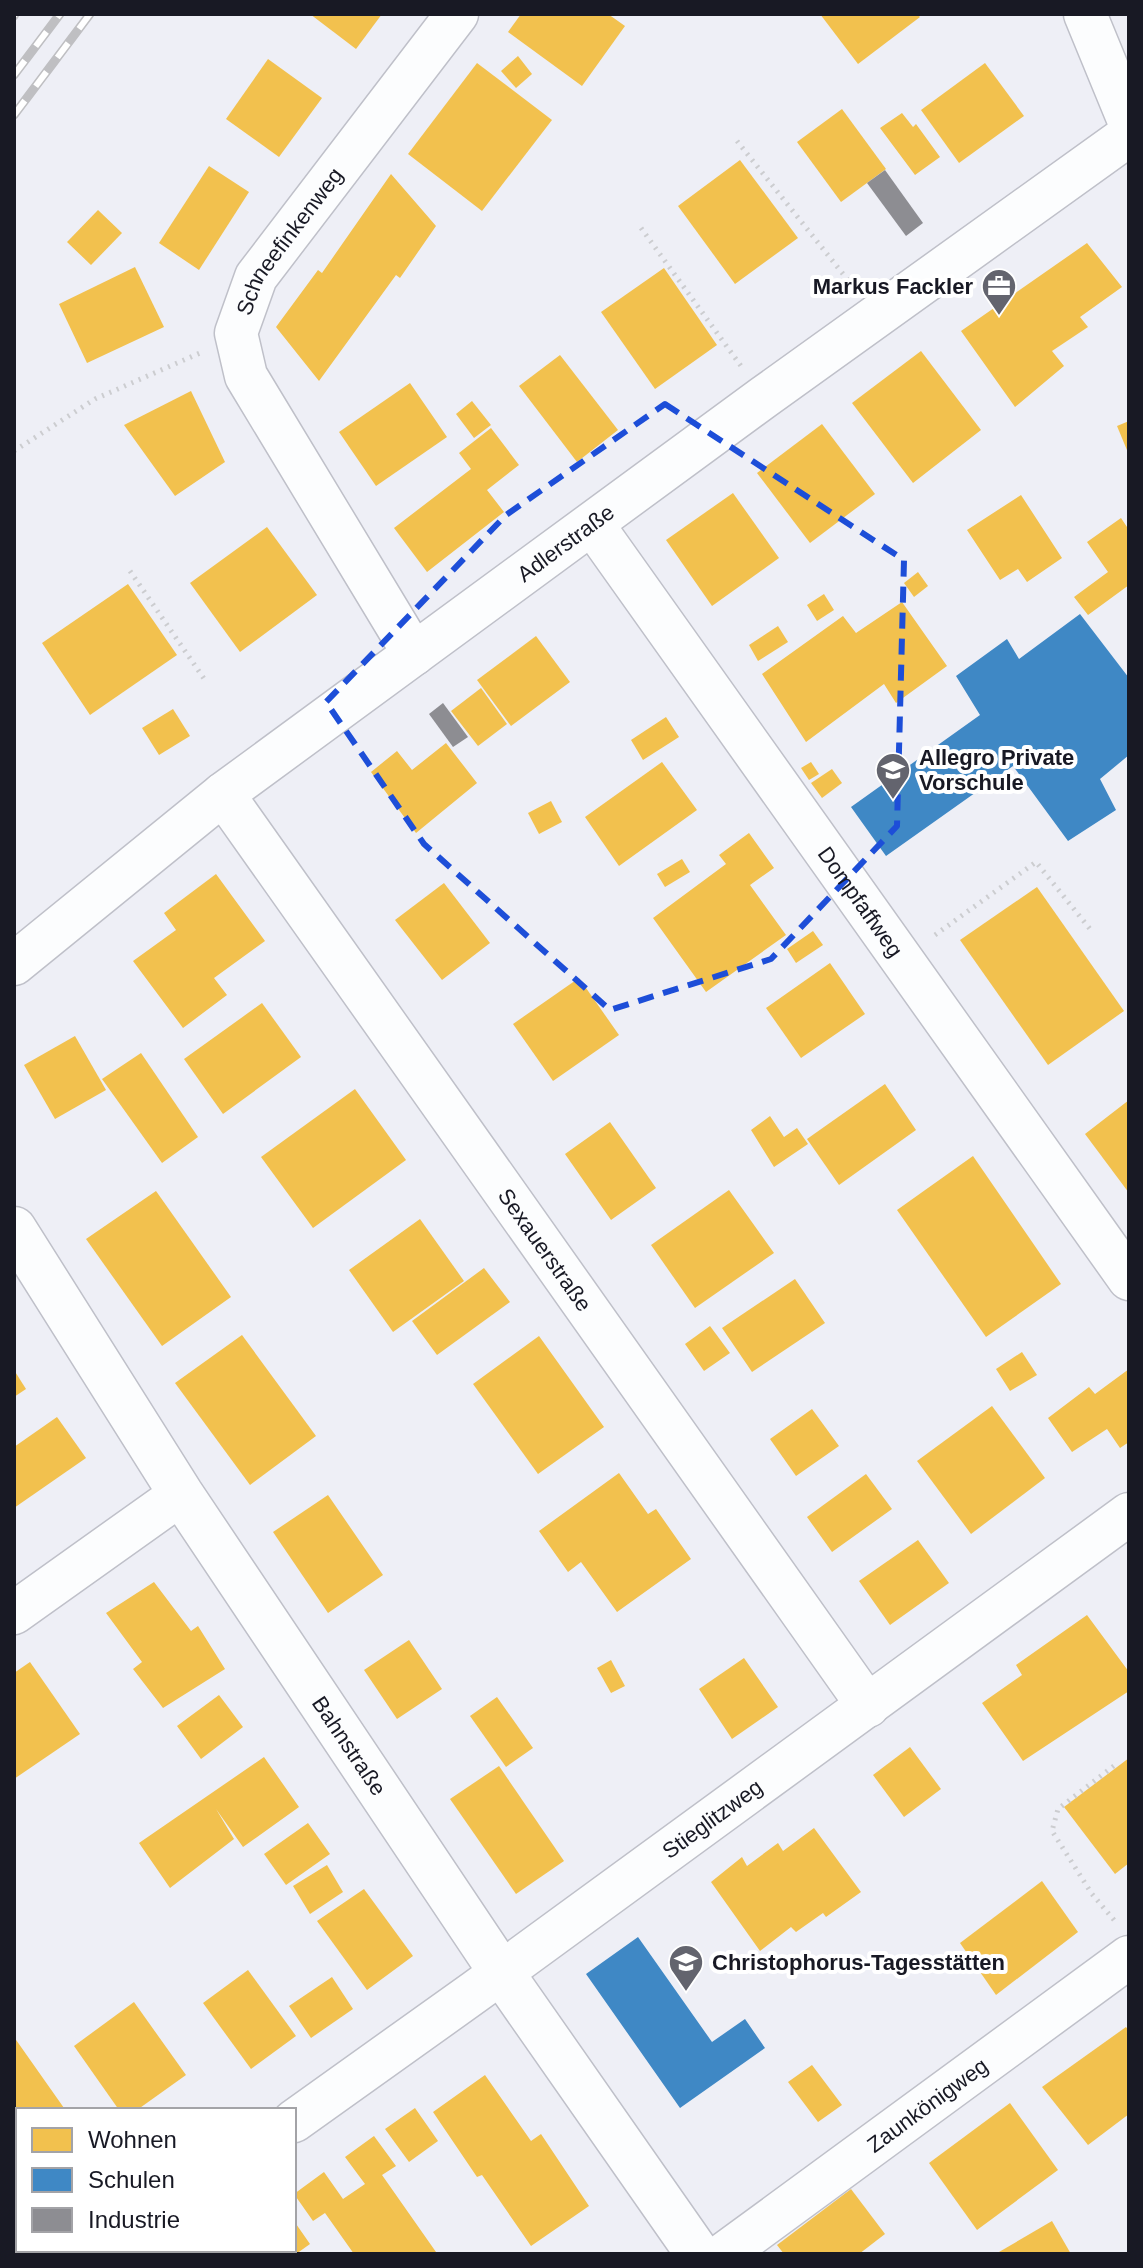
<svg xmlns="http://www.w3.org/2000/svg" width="1143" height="2268" font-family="Arial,sans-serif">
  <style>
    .homes { fill: #f2c14e }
    .schools { fill: #3f88c5 }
    .industry { fill: #8d8d92 }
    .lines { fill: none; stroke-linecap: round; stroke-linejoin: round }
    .street-casing { stroke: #bfc0c9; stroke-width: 45 }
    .secondary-casing { stroke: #bfc0c9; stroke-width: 47 }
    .path { stroke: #cccdd0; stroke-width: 5; stroke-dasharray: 2 6; stroke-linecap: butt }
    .street { stroke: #fcfdfe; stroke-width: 42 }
    .secondary { stroke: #fcfdfe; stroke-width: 44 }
    .rail-casing { stroke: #bfbfc2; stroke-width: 9 }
    .rail { stroke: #fff; stroke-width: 6; stroke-dasharray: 18; stroke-linecap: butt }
    .marked { fill: none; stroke: #1d4ed8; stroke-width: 6; stroke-dasharray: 16 10; stroke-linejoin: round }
    .labels { text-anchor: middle; stroke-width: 8; stroke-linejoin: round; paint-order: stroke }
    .street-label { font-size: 22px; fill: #181924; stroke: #fff }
    .poi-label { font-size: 22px; font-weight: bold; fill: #181924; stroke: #fff; text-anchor: start }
  </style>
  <rect width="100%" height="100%" fill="#eeeff6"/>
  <g class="homes">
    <polygon points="310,14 382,14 356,49"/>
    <polygon points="521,14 608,14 625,26 582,86 508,32"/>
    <polygon points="820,14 917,14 920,17 858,64"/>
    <polygon points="518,56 532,74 516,88 501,71"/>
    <polygon points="268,59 322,98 279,157 226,119"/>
    <polygon points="477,63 552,120 482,211 408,154"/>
    <polygon points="985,63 1024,116 959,163 921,110"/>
    <polygon points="842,109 886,169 841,202 797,142"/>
    <polygon points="902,113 913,127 916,124 940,157 915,175 880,128"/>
    <polygon points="740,160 798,238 735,284 678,206"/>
    <polygon points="209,166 249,192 199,270 159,243"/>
    <polygon points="391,174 436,226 400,278 396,275 319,381 276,327 318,270 322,273"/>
    <polygon points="98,210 122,233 91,265 67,242"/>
    <polygon points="1087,243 1122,287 1080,317 1088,327 1052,351 1064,366 1015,407 961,331"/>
    <polygon points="135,267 164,327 87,363 59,304"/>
    <polygon points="664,268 717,345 655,389 601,312"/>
    <polygon points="921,351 981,430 913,483 852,403"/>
    <polygon points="560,355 618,430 577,462 519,386"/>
    <polygon points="410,383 447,437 376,486 339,432"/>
    <polygon points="191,391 225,462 175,496 124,425"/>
    <polygon points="472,401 491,425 474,438 456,414"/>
    <polygon points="1129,421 1129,455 1117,426"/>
    <polygon points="822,424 875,494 810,543 757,473"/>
    <polygon points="491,428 519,465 487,490 504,512 427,572 394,528 471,469 459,453"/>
    <polygon points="733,493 779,558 712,606 666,540"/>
    <polygon points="1021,495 1062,558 1027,582 1018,569 1000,580 967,530"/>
    <polygon points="1121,518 1129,530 1129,585 1088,615 1074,597 1108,572 1087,542"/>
    <polygon points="267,527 317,595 240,652 190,583"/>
    <polygon points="918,572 928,586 914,597 904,583"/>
    <polygon points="128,584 177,655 90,715 42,643"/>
    <polygon points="824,594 834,610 817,621 807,605"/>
    <polygon points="902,602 947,666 896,703 884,684 806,742 762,674 843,616 856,633"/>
    <polygon points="778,626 788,642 758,661 749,645"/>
    <polygon points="536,636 570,682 511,726 477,680"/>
    <polygon points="481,688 507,724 478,746 451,711"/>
    <polygon points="173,709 190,736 159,755 142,728"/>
    <polygon points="666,717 679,737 643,760 631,740"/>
    <polygon points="446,743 477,783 416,833 371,772 397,751 412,770"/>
    <polygon points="662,762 697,810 619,866 585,817"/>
    <polygon points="811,762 819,774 809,780 801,768"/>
    <polygon points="832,769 842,783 822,798 811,783"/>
    <polygon points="551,801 562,822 539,834 528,813"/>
    <polygon points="749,833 774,868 750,885 786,935 706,992 653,918 726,864 719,855"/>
    <polygon points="682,859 690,872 665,887 657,874"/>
    <polygon points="216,874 265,941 214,978 227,995 183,1028 133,961 176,930 164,913"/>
    <polygon points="444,883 490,943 442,980 395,920"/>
    <polygon points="1037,887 1124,1011 1048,1065 960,940"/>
    <polygon points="813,931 823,945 796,963 787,949"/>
    <polygon points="830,963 865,1014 801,1058 766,1008"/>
    <polygon points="579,978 619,1035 553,1081 513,1024"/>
    <polygon points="262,1003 301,1057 223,1114 184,1059"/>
    <polygon points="75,1036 106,1090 55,1119 24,1065"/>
    <polygon points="141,1053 198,1137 162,1163 102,1079"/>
    <polygon points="885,1084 916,1130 839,1185 807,1139"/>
    <polygon points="355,1089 406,1160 313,1228 261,1157"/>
    <polygon points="1129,1100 1129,1193 1085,1134"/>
    <polygon points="770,1116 784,1137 797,1128 808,1144 774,1167 751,1130"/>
    <polygon points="610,1122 656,1188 611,1220 565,1154"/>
    <polygon points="973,1156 1061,1284 986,1337 897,1210"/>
    <polygon points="729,1190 774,1253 695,1308 651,1245"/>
    <polygon points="156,1191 231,1297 162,1346 86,1239"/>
    <polygon points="420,1219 464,1281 393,1332 349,1270"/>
    <polygon points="484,1268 510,1302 437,1355 412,1321"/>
    <polygon points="795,1279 825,1323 752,1372 722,1328"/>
    <polygon points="710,1326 730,1353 704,1371 685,1344"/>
    <polygon points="242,1335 316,1436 250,1485 175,1383"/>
    <polygon points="539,1336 604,1427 538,1474 473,1384"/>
    <polygon points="1022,1352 1037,1375 1010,1391 996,1369"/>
    <polygon points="1129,1369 1129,1442 1120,1448 1107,1429 1072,1452 1048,1418 1089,1387 1095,1394"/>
    <polygon points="14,1370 26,1389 14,1397"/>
    <polygon points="992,1406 1045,1478 971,1534 917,1461"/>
    <polygon points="812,1409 839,1446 796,1476 770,1439"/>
    <polygon points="57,1417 86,1458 14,1508 14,1447"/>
    <polygon points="619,1473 648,1514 656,1509 691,1559 617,1612 581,1562 568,1572 539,1531"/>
    <polygon points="866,1474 892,1509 832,1552 807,1517"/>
    <polygon points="328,1495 383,1575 328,1613 273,1532"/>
    <polygon points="918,1540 949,1583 890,1625 859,1581"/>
    <polygon points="154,1582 191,1631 198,1626 225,1669 163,1708 133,1669 142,1662 106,1613"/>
    <polygon points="1087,1615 1129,1672 1129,1691 1023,1761 982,1703 1022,1675 1016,1665"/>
    <polygon points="409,1640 442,1689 397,1719 364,1670"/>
    <polygon points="744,1658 778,1707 732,1739 699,1689"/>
    <polygon points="611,1660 625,1686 611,1693 597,1668"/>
    <polygon points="30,1662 80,1734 14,1779 14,1673"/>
    <polygon points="219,1695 243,1727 201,1759 177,1726"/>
    <polygon points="497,1697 533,1748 506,1767 470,1716"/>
    <polygon points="910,1747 941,1789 904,1817 873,1775"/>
    <polygon points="264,1757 299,1807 243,1847 216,1809 234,1839 170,1888 139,1843"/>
    <polygon points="1129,1758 1129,1863 1115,1874 1064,1807"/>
    <polygon points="499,1766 564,1861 516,1894 450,1799"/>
    <polygon points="308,1823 330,1854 286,1885 264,1854"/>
    <polygon points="814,1828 861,1892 826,1917 823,1913 796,1932 791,1927 760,1951 711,1882 742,1857 747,1866 778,1843 783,1851"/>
    <polygon points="327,1865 343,1892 310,1914 293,1886"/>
    <polygon points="1042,1881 1078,1932 996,1995 960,1943"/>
    <polygon points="364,1889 413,1956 367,1990 317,1921"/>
    <polygon points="248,1970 296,2036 251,2069 203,2003"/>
    <polygon points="332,1977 353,2009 311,2038 289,2006"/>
    <polygon points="134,2002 186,2075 137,2110 119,2110 74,2046"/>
    <polygon points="1126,2027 1129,2031 1129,2114 1088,2145 1042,2087"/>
    <polygon points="14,2037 64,2108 61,2110 18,2110 18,2140 14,2143"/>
    <polygon points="812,2065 842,2105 818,2122 788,2082"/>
    <polygon points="485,2075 531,2141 541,2134 589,2206 531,2246 482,2175 477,2177 433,2112"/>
    <polygon points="1010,2103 1058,2170 977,2230 929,2163"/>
    <polygon points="415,2108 438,2141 409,2162 385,2129"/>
    <polygon points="374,2136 396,2166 382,2175 436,2252 434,2254 354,2254 325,2213 313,2221 294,2194 324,2172 343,2199 365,2184 345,2157"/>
    <polygon points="851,2189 885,2234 859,2254 784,2254 777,2245"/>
    <polygon points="294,2221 310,2244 296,2254 284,2254 281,2250 294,2250"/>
    <polygon points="1052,2221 1071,2254 1000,2254 999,2252"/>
  </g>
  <g class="schools">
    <polygon points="1080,614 1129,678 1129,755 1100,779 1116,810 1068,841 1013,766 886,856 851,807 980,715 956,676 1007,639 1019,659"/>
    <polygon points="638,1937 712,2042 745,2019 765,2048 680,2108 586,1974"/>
  </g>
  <g class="industry">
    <polygon points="885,170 923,223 906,236 867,183"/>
    <polygon points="443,703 468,737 453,747 429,714"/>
  </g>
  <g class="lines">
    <g class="street-casing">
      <g id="street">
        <polyline points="1085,14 1129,121"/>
        <path id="s1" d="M593,525L1129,1279"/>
        <path id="s2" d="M414,654L246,376L236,333L256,277L457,14"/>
        <path id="s3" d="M223,794L868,1706"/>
        <path id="s4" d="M14,964L223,794L764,397L1129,135"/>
        <polyline points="14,1613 181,1494"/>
        <path id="s5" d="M294,2121L476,1991L1129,1514"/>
        <polyline points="108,2254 113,2250"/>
        <path id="s6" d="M724,2254L1129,1957"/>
      </g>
    </g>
    <g class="secondary-casing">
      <g id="secondary">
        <path id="s7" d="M14,1229L181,1494L501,1972L698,2254"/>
      </g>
    </g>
    <g class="path">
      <polyline points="737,141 851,284"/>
      <polyline points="641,228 741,366"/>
      <polyline points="14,451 95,399 200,353"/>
      <polyline points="130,571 207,683"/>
      <polyline points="935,935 1036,862 1090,929"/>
      <polyline points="1114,1920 1092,1894 1052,1831 1058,1809 1115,1765"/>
    </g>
    <use href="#street" class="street"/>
    <use href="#secondary" class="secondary"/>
    <g class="rail-casing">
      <g id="rail">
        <polyline points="14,16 15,14"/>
        <polyline points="14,75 60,14"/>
        <polyline points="14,115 90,14"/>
      </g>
    </g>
    <use href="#rail" class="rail"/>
  </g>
  <path class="marked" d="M665,404L904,560L897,826L771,959L610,1010L424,844L326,702L506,515Z"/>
  <defs>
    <g id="office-pin" transform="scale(1.8)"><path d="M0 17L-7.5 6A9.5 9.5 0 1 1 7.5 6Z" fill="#63646e" stroke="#fff"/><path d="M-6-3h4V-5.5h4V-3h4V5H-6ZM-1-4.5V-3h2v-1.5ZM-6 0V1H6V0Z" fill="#fff"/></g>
    <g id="school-pin" transform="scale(1.8)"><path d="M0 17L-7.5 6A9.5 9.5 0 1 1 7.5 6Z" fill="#63646e" stroke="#fff"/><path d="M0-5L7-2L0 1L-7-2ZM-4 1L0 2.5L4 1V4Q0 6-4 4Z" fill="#fff"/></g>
  </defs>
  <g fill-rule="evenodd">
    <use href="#office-pin" x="999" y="286"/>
    <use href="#school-pin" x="893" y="770"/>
    <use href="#school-pin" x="686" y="1962"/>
  </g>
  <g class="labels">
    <g class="street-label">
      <text dy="8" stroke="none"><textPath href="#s2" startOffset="476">Schneefinkenweg</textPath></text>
      <text dy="8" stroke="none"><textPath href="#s4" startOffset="694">Adlerstraße</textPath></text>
      <text dy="8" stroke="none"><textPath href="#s1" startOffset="462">Dompfaffweg</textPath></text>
      <text dy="8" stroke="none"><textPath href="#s3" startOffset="558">Sexauerstraße</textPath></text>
      <text dy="8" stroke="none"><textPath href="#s7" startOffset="616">Bahnstraße</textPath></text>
      <text dy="8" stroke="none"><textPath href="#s5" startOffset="516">Stieglitzweg</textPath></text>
      <text dy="8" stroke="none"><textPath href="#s6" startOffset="252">Zaunkönigweg</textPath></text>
    </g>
    <g class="poi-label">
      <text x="973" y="294" text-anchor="end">Markus Fackler</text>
      <text x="919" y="765">Allegro Private<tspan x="919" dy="25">Vorschule</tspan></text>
      <text x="712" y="1970">Christophorus-Tagesstätten</text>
    </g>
  </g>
  <rect width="1143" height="2268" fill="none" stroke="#181924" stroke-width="32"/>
  <rect x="16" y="2108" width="280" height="144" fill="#ffffff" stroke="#a3a3a7" stroke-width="2"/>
  <rect x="32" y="2128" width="40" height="24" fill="#f2c14e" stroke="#a3a3a7" stroke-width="2"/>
  <text x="88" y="2148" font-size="24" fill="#181924">Wohnen</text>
  <rect x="32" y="2168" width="40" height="24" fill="#3f88c5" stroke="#a3a3a7" stroke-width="2"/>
  <text x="88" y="2188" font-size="24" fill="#181924">Schulen</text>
  <rect x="32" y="2208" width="40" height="24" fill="#8d8d92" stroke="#a3a3a7" stroke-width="2"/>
  <text x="88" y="2228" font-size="24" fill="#181924">Industrie</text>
</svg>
